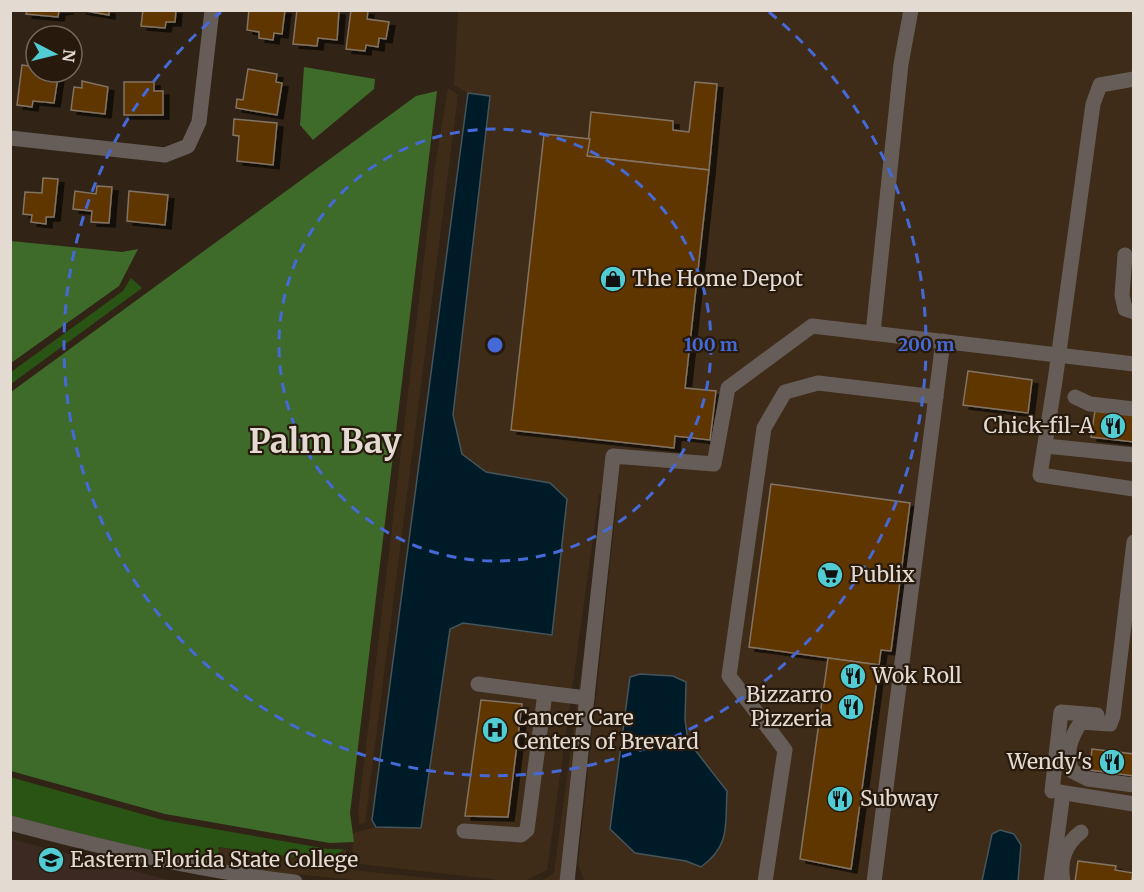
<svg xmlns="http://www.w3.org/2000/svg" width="1144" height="892" font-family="Merriweather,serif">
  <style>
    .built { fill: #3e2c19 }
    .education { fill: #3b2922 }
    .green { fill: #295414 }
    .forest { fill: #3e6b2a }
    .water { fill: #001b28; stroke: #44545b; stroke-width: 1.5 }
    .building { fill: #5f3600; stroke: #837364; stroke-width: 1.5; filter: url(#shadow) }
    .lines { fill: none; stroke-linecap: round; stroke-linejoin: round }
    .minor { stroke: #665d58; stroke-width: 15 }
    .ring { fill: none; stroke: #456ad7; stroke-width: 3; stroke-dasharray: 10 8 }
    .labels { text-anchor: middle; stroke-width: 4.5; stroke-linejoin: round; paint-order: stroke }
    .poi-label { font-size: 21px; fill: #e3dad2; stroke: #271a0d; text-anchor: start }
    .town-label { font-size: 33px; font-weight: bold; fill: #e3dad2; stroke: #271a0d }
    .centre { fill: #456ad7; stroke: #271a0d; stroke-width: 3 }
    .ring-label { font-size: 18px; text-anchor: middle; font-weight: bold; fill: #456ad7; stroke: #271a0d; stroke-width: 4.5; stroke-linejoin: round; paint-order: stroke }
  </style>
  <defs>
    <filter id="shadow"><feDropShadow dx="6" dy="4" stdDeviation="0" flood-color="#0009"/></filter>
  </defs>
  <rect width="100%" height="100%" fill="#312416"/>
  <g class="built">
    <polygon points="458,11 1133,11 1133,881 584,880 578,864 617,500 599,494 547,870 524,881 516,882 352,863 353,833 376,827 421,828 450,629 463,623 551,635 550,483 486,472 462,454 453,415 490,97 468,93 454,85"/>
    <polygon points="448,88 458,95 365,823 359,824 358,813 435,166"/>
    <polygon points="604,502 571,866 577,881 539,882 554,873"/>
    <polygon points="217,847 330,862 346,849 345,865 351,870 458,881 365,881 243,869 221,865"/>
  </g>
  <polygon class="education" points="11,839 173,881 11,881"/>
  <g class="green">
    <polygon points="131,278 142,288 11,384 11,372 123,291"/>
    <polygon points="10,777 163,820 328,849 344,849 330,862 218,847 221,865 165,855 11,816"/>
  </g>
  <g class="forest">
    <polygon points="304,67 375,79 374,89 313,140 300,125"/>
    <polygon points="437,91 350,813 354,842 330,843 165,814 11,771 11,392 416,96"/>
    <polygon points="11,241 122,252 138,249 119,286 11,363"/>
  </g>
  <g class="water">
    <polygon points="468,93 490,96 453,415 462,454 486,472 550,483 567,499 552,635 463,623 450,629 421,828 376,827 372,820"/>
    <path d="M640,674L673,676L686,682L685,720L688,741L727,791C725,825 731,845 701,867L686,861L635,853L610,829L630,677Z"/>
    <polygon points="1000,830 1014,834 1021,845 1018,881 982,881 992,834"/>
  </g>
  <g class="building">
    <polygon points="27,10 68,10 59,11 58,17 26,14"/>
    <polygon points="80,10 109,10 109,15"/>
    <polygon points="143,10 176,10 175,22 166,22 165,28 141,26"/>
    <polygon points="249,10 285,10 282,34 274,33 273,40 259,38 259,32 247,30"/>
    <polygon points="297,10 339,11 337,40 318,38 317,46 293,44"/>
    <polygon points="351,10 368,11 367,19 389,22 386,39 379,38 378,47 366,45 365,51 346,49"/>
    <polygon points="22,65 36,67 38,74 58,77 54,103 33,101 32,107 17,105"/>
    <polygon points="248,69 277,74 276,82 282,83 277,115 236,108 237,99 243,100"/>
    <polygon points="82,81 108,87 105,114 71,110 74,87 82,88"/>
    <polygon points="124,82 154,82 154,91 163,91 163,115 124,115"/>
    <polygon points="695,82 717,84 709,170 587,156 591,112 673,121 673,130 689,132"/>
    <polygon points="234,119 277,123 273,165 237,161 239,136 233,135"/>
    <polygon points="544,134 590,139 587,156 709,170 685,388 716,391 710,440 675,436 674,448 511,430"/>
    <polygon points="43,178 58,179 54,217 46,217 46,224 31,222 32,215 23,214 25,192 42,193"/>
    <polygon points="97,186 112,187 109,223 91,222 92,211 73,209 75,191 96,194"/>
    <polygon points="129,191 168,195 165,225 127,221"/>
    <polygon points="968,371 1032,380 1028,413 963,405"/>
    <polygon points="1095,411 1133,415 1134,442 1091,437"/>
    <polygon points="771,484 910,503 891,651 881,650 879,665 749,647"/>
    <polygon points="828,658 879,665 851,869 800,859"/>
    <polygon points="481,700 522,704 508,817 465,816"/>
    <polygon points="1092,749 1134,754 1134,776 1090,770"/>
    <polygon points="1078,861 1116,866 1115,870 1133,873 1131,882 1075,882"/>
  </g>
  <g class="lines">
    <g class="minor">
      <polyline points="1134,79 1100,85 1093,104 1055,381 1040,475 1134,489"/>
      <polyline points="10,138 165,155 188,146 199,122 212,10"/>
      <polyline points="1125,255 1122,295 1125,309 1134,312"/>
      <polyline points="873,333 901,64 911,10"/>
      <polyline points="1075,397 1090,404 1134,409"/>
      <polyline points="1046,446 1134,455"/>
      <path d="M1134,542L1113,716L1110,724L1081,722C1070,738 1065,753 1072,771L1088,779L1134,785"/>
      <polyline points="478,684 545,693"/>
      <polyline points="1052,791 1061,712 1097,715"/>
      <polyline points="1059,792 1134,804"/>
      <path d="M10,823C105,848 198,871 295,882"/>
      <polyline points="464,831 521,835 527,830 545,693 587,698"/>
      <polyline points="567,882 613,456 714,464 728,388 812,326 1134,364"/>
      <polyline points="765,882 785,750 729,676 764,428 785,392 818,383 936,397"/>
      <polyline points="874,882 943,341"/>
      <polyline points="1051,882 1063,793"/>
      <path d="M1063,882C1059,861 1065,844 1081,832"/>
    </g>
  </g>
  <g class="ring">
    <circle cx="495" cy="345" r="216"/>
    <path d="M769 12A431 431 0 1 1 221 12"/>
  </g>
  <defs>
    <g id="shop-disc" transform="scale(1.35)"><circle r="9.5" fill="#51ccd2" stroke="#271a0d"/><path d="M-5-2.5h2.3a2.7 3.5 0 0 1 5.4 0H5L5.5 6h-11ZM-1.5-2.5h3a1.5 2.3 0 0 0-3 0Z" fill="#111"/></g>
    <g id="restaurant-disc" transform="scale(1.35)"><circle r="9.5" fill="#51ccd2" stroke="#271a0d"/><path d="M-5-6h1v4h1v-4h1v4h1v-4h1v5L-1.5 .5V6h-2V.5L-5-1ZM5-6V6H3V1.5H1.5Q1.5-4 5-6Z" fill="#111"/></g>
    <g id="supermarket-disc" transform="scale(1.35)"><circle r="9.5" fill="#51ccd2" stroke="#271a0d"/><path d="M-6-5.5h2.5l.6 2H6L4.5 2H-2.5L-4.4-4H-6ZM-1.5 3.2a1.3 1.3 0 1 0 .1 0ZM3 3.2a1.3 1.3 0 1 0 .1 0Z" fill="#111"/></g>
    <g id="hospital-disc" transform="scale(1.35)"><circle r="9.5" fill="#51ccd2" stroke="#271a0d"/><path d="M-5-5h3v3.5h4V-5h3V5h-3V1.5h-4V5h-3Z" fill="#111"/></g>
    <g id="university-disc" transform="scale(1.35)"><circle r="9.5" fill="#51ccd2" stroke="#271a0d"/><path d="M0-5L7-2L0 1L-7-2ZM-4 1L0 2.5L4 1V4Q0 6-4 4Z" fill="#111"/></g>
  </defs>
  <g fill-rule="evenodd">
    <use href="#shop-disc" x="613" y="279"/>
    <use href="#restaurant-disc" x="1113" y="426"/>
    <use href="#supermarket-disc" x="830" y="575"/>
    <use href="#restaurant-disc" x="853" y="676"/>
    <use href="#restaurant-disc" x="851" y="707"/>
    <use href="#hospital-disc" x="495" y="730"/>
    <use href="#restaurant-disc" x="1112" y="762"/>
    <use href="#restaurant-disc" x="840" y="799"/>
    <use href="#university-disc" x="51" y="860"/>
  </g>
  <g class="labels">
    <g class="poi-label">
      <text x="632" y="286">The Home Depot</text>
      <text x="1094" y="433" text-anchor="end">Chick-fil-A</text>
      <text x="850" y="582">Publix</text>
      <text x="872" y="683">Wok Roll</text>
      <text x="832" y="702" text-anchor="end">Bizzarro<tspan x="832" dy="24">Pizzeria</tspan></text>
      <text x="514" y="725">Cancer Care<tspan x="514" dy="24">Centers of Brevard</tspan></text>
      <text x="1092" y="769" text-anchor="end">Wendy's</text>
      <text x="860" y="806">Subway</text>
      <text x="70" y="867">Eastern Florida State College</text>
    </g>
    <g class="town-label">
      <text x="325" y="453">Palm Bay</text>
    </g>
  </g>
  <circle cx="495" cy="345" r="9" class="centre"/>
  <g class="ring-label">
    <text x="711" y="351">100 m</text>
    <text x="926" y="351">200 m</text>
  </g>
  <rect width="1144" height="892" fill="none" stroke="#e3dad2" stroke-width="24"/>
  <g transform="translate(54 54) rotate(97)"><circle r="28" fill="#271a0d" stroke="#72675c" stroke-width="1.5"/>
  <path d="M0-4.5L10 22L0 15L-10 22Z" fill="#51ccd2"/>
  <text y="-9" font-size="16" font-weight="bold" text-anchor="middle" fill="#e3dad2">N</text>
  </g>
</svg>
